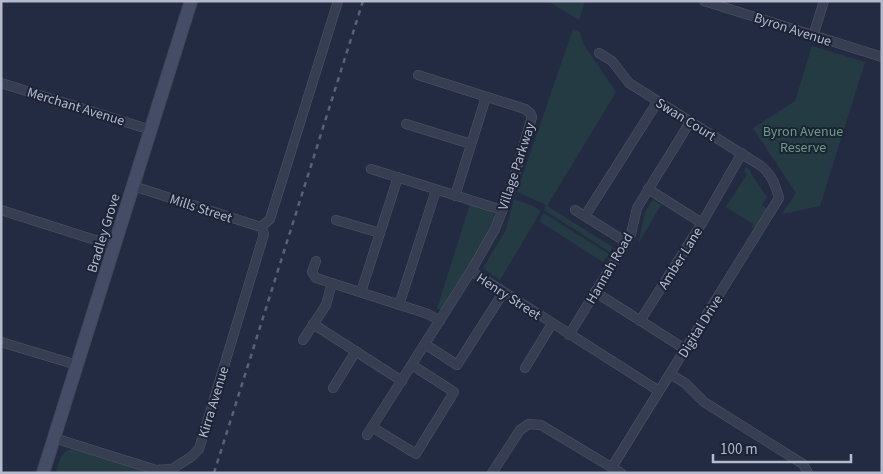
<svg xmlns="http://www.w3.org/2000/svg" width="883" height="474" font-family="'Source Sans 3',sans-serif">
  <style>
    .green { fill: #253b43 }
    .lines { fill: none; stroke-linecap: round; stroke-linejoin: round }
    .street-casing { stroke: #4f5669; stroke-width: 10 }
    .secondary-casing { stroke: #41475a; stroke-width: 14 }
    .street { stroke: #373e51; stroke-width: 9 }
    .secondary { stroke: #454c65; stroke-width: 12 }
    .rail { stroke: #596179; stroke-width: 2.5; stroke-dasharray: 5 5; stroke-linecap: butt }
    .labels { text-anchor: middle; stroke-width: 4; stroke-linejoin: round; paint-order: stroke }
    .street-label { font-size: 14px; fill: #b4bacc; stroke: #1c2336 }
    .park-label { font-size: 14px; fill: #699f7d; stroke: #1c2336 }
  </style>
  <rect width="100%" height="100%" fill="#232b42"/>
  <g class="green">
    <polygon points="548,1 585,1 579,20"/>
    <polygon points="573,29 579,31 584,45 616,92 547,206 613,247 610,252 544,210 546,205 517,192"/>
    <polygon points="812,46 865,62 820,206 782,214 796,193 753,128 795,101"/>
    <polygon points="746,167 751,170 750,172 767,197 762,205 768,209 755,229 751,227 753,224 726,207 747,174 744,171"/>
    <polygon points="514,199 533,206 541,211 500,280 483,268 506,230"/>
    <polygon points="653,200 661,205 638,244 645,212"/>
    <path d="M470,204C481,208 493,209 497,220L493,229L443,309H437Z"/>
    <polygon points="543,213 609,254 603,262 539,221"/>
    <path d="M74,449L148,473H56C60,460 60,451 74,449Z"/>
  </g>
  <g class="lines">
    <g class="street-casing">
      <g id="street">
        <polyline points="704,1 882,57"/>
        <polyline points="813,36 824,1"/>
        <path d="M599,53L612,61L629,83L761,166C772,175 775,184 779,198L612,467"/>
        <polyline points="1,83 151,130"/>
        <polyline points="406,124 471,144"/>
        <polyline points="371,169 502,210"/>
        <polyline points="455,196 486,97"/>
        <polyline points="1,210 114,246"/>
        <polyline points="575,210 626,242"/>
        <polyline points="585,216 658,101"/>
        <polyline points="336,220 380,233"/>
        <polyline points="702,223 742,153"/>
        <polyline points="261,227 270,219 338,1"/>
        <polyline points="316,261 312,272 316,278 428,314 440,321"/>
        <polyline points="471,271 659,391"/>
        <polyline points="361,292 398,177"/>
        <polyline points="595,292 685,349"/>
        <polyline points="399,305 436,190"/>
        <polyline points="640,321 702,223 648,189"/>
        <polyline points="313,324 402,381"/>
        <polyline points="569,335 631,234 637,208 690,122"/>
        <polyline points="303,340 326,305 332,283"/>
        <polyline points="1,342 77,365"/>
        <polyline points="425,344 457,365 503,293"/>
        <polyline points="525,368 552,324"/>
        <polyline points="670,374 685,383 704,402 803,464 808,473"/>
        <polyline points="333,388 356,351"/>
        <polyline points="372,427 416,454 454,392 412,365"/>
        <polyline points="367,435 471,271 495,229 509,194 532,117 530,113 525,109 418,75"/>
        <polyline points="54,438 156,470 172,469 191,457 199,449 264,234 261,227 133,186"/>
        <polyline points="492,473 520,430 529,424 541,425 621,473"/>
      </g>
    </g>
    <g class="secondary-casing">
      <polyline id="secondary" points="43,473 191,1"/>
    </g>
    <use href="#street" class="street"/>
    <use href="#secondary" class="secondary"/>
    <polyline class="rail" points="214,473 363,1"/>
  </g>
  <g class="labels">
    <g class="street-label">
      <text transform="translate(793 29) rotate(18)" y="5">Byron Avenue</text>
      <text transform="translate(76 106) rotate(17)" y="5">Merchant Avenue</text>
      <text transform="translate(686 119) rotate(32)" y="5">Swan Court</text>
      <text transform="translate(516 166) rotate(-72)" y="5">Village Parkway</text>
      <text transform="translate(201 208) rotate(18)" y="5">Mills Street</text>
      <text transform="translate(103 233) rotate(-73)" y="5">Bradley Grove</text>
      <text transform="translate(680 258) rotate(-58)" y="5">Amber Lane</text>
      <text transform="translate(609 268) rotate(-60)" y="5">Hannah Road</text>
      <text transform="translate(509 296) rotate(33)" y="5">Henry Street</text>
      <text transform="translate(700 326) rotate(-58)" y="5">Digital Drive</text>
      <text transform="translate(213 402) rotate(-73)" y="5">Kirra Avenue</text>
    </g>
    <g class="park-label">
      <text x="803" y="136">Byron Avenue<tspan x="803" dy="16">Reserve</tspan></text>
    </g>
  </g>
  <rect width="883" height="474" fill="none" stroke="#b4bacc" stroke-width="5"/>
  <path d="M713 454v8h138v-8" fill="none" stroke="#b4bacc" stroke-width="2.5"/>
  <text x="720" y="454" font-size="15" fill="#b4bacc" stroke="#1c2336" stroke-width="4" paint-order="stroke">100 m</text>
</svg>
